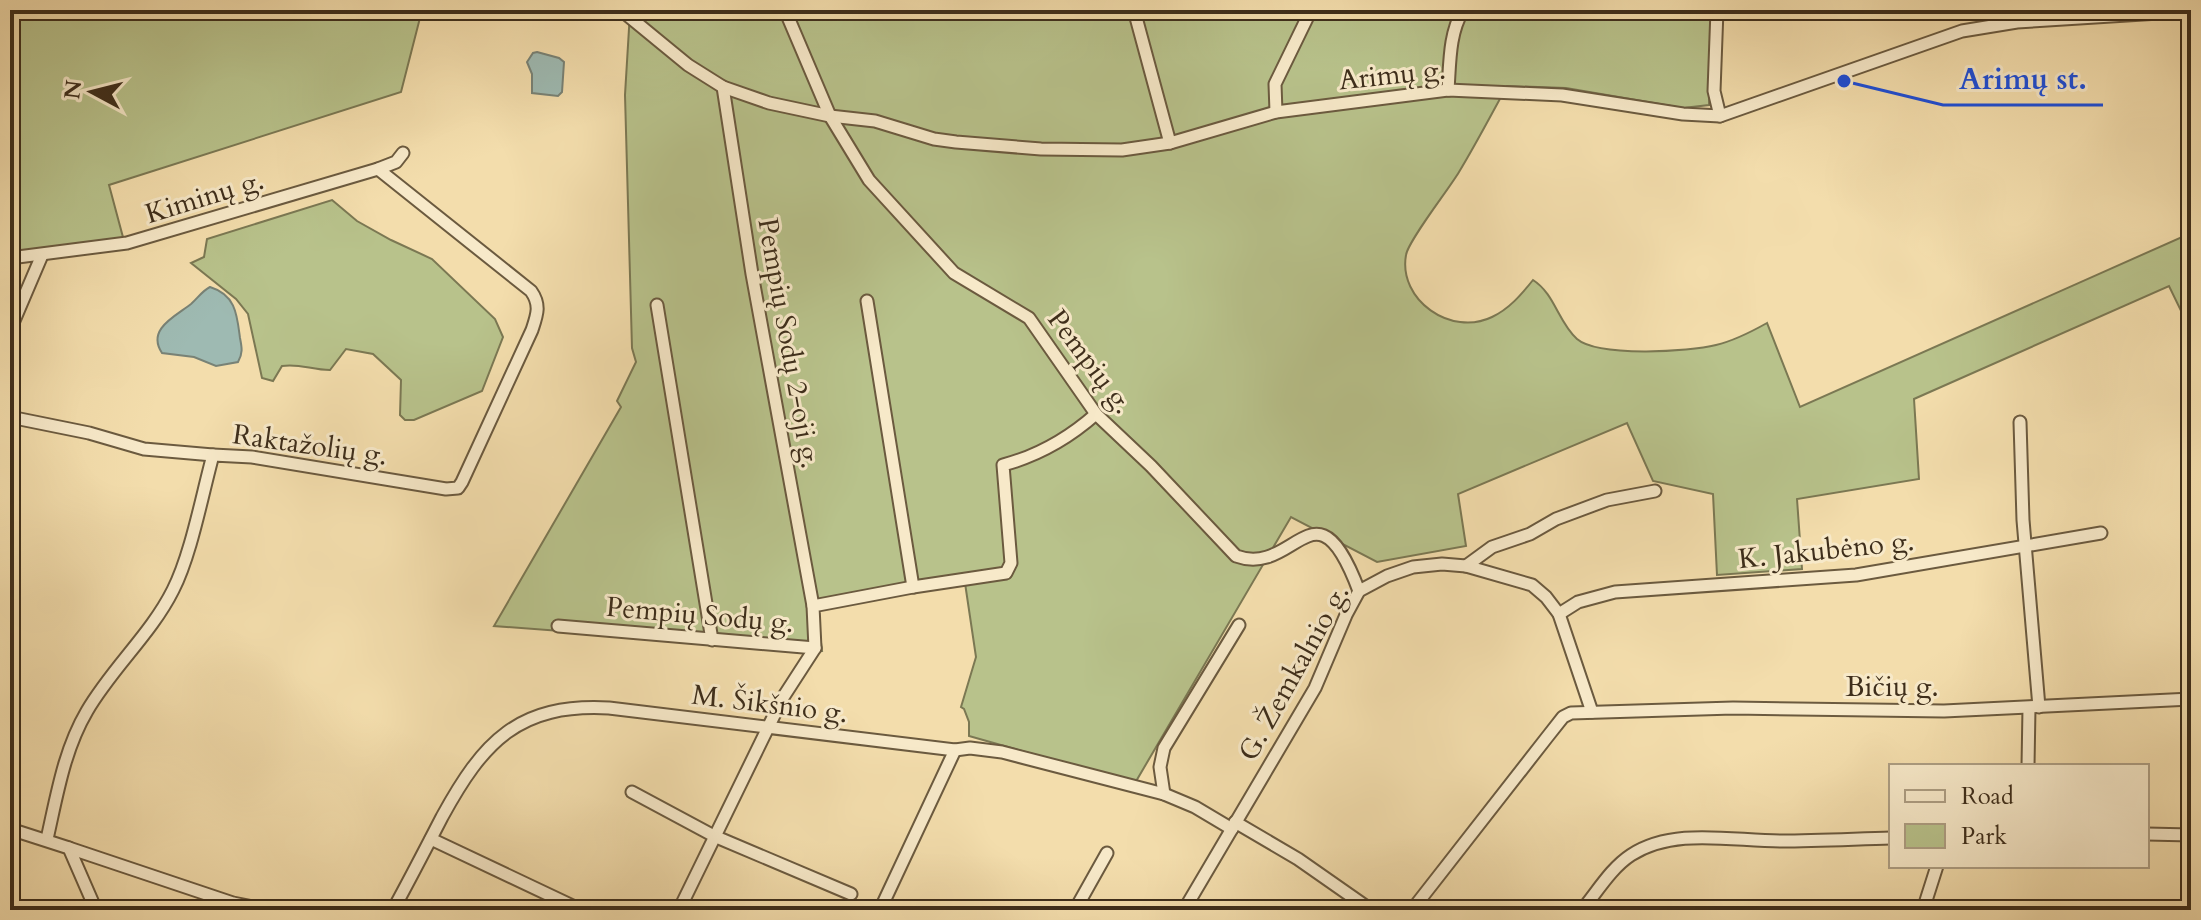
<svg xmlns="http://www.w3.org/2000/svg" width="2201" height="920" font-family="Cardo,serif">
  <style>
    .green { fill: #b8c28b; stroke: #7b7853; stroke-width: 2 }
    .water { fill: #9ebab2; stroke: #788276; stroke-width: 2 }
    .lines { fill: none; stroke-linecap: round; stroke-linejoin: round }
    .minor-casing { stroke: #6b5a3f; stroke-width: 15 }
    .minor { stroke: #f7e9c9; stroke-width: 11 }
    .labels { text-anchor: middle; stroke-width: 6; stroke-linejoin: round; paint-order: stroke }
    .street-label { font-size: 28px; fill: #3e2e1b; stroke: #f7e9c9 }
    .leader { fill: none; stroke: #1d4ed8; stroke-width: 3 }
    .callout-dot { fill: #1d4ed8; stroke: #f7e9c9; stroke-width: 3 }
    .callout-label { font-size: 30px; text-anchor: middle; font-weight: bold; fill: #1d4ed8; stroke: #f7e9c9; stroke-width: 6; stroke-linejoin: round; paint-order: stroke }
  </style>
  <rect width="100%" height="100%" fill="#f3ddac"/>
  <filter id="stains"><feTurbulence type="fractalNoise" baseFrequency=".0025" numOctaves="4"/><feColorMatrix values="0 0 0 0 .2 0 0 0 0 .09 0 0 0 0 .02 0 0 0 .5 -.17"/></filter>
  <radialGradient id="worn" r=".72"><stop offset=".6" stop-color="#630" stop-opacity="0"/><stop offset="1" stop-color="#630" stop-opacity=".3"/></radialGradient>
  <g class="green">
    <polygon points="10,10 422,10 401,92 109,185 124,241 10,253"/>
    <path d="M628,10H1712L1709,105L1683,108L1566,88L1507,86C1491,115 1476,144 1459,172C1449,189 1408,241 1406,255C1398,300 1451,337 1492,317C1509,309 1521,295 1533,280C1555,294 1558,322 1577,339C1598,357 1689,352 1716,345C1733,341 1751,332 1767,323L1800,407L2191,233V648L2186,321L2169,286L1914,399L1919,479L1797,499L1802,569L1717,575L1713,494L1653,481L1627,423L1458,494L1466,546L1377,562L1291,517L1135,783L969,736V722L964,709L961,707L976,657L965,583L817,609L822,651L494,626L621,407L617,401L636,362L632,348L625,95L630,12Z"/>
    <path d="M332,200L357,221L391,240L432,259L495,319L503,337L482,391L414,420H405L400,415L401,380L373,354L346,349L330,370C312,370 299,363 282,366L273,381L262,378L248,314L236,299L191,263L204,257L207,239Z"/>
  </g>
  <g class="water">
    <polygon points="537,52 559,58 564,62 562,92 558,96 532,93 532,74 527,62 533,53"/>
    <path d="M210,287C236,295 237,315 240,338C242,348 243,353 238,362L216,366L194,357L162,353C146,329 176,316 191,304C198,298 202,291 210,287Z"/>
  </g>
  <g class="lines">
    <g class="minor-casing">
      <g id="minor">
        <polyline points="621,10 688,65 723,87 769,103 830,116 875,121 934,139 956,142 1041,149 1122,150 1170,143 1276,112 1448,90 1562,95 1683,114 1720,116 1962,31 2017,22 2191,11"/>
        <path d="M785,10L830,116L869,180L954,273L1029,318L1096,414L1151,466L1236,556C1296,578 1315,474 1359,591"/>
        <polyline points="1134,10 1170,143"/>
        <polyline points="1717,10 1714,91 1720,116"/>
        <polyline points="723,87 752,274 813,606"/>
        <path d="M1448,90C1450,62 1449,34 1463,10"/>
        <polyline points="1276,112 1275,84 1311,10"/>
        <polyline points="10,258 127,243 378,169 396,162 403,153"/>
        <polyline points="867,301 913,587"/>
        <polyline points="657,305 712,640"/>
        <polyline points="10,330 42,255"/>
        <polyline points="10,417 89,433 144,449 213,455"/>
        <polyline points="2020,422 2023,520 2039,707"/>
        <polyline points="1466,566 1492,547 1530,534 1556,519 1607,500 1655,491"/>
        <polyline points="1559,614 1578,602 1615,592 1856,575 2101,533"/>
        <path d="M558,626L815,648L813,606L913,587L1006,573L1011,563L1003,465C1037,456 1070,437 1096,414"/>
        <polyline points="2028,766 2029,708"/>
        <polyline points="632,792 714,836 851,894"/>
        <polyline points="1164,794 1160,767 1164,748 1239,625"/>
        <polyline points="1235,822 1298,859 1371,910"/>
        <polyline points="10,829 69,848 96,910"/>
        <polyline points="2147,834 2191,835"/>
        <path d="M47,839C57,795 64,750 87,711C112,668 151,634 173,590C191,555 202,495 213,455L252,457L446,489L458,488L462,482L532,330C537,315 541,305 531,291L378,169"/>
        <polyline points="431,839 581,910"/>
        <polyline points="69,848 233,903 268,910"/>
        <path d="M393,910C410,879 426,848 442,817C483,742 518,703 609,708L955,750L970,748L1002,752L1164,794L1195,807L1232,829"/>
        <polyline points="679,910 782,699 815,648"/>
        <polyline points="880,910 955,750"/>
        <polyline points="1075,910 1107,853"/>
        <polyline points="1184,910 1315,688 1346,615 1359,591 1387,576 1413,567 1442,564 1466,566 1532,585 1546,597 1559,614 1592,712"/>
        <polyline points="1412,910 1548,736 1563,717 1571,713 1733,708 1944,711 2191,699"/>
        <path d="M1582,910C1597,892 1611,868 1631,855C1674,827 1732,841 1781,841C1817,841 1854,839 1891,838"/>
        <polyline points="1923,910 1937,866"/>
      </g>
    </g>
    <use href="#minor" class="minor"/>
  </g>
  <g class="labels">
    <g class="street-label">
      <text transform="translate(1392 74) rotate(-6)" y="10">Arimų g.</text>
      <text transform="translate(204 196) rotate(-17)" y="10">Kiminų g.</text>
      <text transform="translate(790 343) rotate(80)" y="10">Pempių Sodų 2-oji g.</text>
      <text transform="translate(1091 361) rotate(53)" y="10">Pempių g.</text>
      <text transform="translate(310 444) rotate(8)" y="10">Raktažolių g.</text>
      <text transform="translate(1826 549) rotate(-6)" y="10">K. Jakubėno g.</text>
      <text transform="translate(700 614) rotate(5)" y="10">Pempių Sodų g.</text>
      <text transform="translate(1293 672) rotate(-61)" y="10">G. Žemkalnio g.</text>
      <text x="1892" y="696">Bičių g.</text>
      <text transform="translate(770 703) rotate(7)" y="10">M. Šikšnio g.</text>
    </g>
  </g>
  <path class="leader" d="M1844 81L1943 105H2103"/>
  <circle class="callout-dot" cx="1844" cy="81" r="8"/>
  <g class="callout-label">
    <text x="2023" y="89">Arimų st.</text>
  </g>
  <rect width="2201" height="920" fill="none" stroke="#f3ddac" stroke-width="40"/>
  <rect x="12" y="12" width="2177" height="896" fill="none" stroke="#3e2e1b" stroke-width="4"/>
  <rect x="20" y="20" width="2161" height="880" fill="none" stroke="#3e2e1b" stroke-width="2"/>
  <rect x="1889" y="764" width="260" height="104" fill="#f7e9c9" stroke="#ad9e83" stroke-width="2"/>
  <rect x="1905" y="790" width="40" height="12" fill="#f7e9c9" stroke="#ad9e83" stroke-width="2"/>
  <text x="1961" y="804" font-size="24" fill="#3e2e1b">Road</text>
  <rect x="1905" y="824" width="40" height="24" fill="#b8c28b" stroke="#ad9e83" stroke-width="2"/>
  <text x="1961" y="844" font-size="24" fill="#3e2e1b">Park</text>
  <g transform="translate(92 92) rotate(277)" stroke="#f7e9c9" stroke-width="6" paint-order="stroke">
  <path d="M0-6L14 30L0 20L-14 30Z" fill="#3e2e1b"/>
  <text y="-12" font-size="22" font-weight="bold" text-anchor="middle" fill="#3e2e1b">N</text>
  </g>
  <rect width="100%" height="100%" filter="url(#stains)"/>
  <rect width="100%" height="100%" fill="url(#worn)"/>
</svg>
